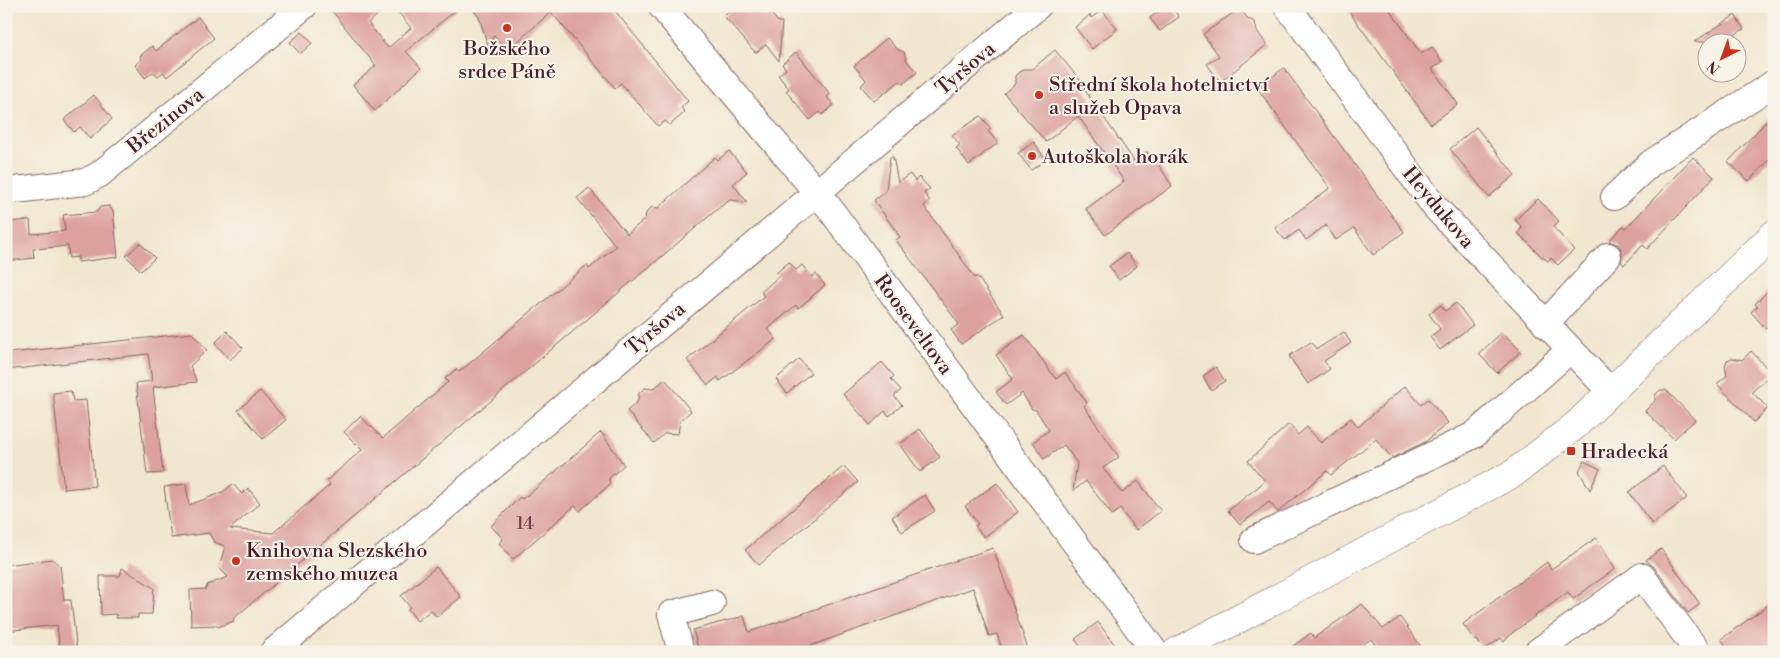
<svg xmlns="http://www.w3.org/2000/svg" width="1780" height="658" font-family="'Libre Bodoni',serif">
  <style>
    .building { fill: #dda2a0 }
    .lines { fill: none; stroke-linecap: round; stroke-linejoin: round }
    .minor-casing { stroke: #846564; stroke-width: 28 }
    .major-casing { stroke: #846564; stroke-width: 29 }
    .minor { stroke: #fff; stroke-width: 26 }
    .major { stroke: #fff; stroke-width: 28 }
    .poi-dot { fill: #c8321e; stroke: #f7f3e8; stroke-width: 2 }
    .labels { text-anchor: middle; stroke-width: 4; stroke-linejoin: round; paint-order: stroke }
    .number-label { font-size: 18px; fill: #6f4048 }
    .poi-label { font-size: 20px; fill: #4a1f2b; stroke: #f7f3e8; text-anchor: start }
    .street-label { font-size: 20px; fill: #4a1f2b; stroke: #f7f3e8 }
  </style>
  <rect width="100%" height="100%" fill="#f7f3e8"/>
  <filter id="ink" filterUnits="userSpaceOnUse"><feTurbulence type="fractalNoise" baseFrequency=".02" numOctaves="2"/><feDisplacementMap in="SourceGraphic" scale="10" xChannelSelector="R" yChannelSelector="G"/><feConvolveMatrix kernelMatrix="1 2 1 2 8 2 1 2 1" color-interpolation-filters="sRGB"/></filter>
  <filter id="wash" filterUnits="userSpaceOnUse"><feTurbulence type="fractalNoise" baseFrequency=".0096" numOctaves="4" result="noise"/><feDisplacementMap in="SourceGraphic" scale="20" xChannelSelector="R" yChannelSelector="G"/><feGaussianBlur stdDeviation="1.12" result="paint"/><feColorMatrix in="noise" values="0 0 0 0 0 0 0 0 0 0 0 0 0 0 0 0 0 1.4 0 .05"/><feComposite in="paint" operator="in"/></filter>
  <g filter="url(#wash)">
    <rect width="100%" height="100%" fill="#f1e7cf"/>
    <g id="blocks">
      <g class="building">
        <polygon points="328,6 388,6 368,23 388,48 411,28 393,6 461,6 406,51 421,68 375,111 353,85 376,66"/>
        <polygon points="470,6 611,6 688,101 681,108 685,112 670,125 665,121 658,126 621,83 615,88 551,12 507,51 494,35 488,46 479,17"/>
        <polygon points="736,6 765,6 778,22 782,22 779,61 766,44 757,52 755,52 724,16"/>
        <polygon points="1165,6 1171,6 1179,17 1160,31 1150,18"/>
        <polygon points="1345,6 1387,6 1421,54 1432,47 1442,62 1432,69 1458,104 1431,124"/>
        <polygon points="1240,8 1248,19 1255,22 1257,31 1267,45 1220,82 1207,64 1219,56 1203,34"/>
        <polygon points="1102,10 1117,29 1092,49 1075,27 1090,15 1091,18"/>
        <polygon points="1735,15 1744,29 1731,37 1734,42 1694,42"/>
        <polygon points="198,17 214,38 167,77 163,72 158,76 153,72 145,78 135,65 142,59 140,56 152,46 156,51"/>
        <polygon points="302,32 312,43 300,54 290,42"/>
        <polygon points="887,38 897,49 904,52 907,61 917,72 903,84 900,81 874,101 861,86 866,80 854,66"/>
        <polygon points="1055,50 1084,85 1082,86 1134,161 1147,152 1153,160 1155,159 1172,186 1105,235 1086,209 1124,181 1078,116 1046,142 1004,93 1015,84 1015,76 1019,72 1025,69 1032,69"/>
        <polygon points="796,52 830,94 827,97 834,105 822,115 820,112 810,120 786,91 789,89 778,75 786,69 782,64"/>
        <polygon points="1284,68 1404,232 1373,255 1354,228 1336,240 1326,225 1306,240 1299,230 1285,240 1275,228 1330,188 1257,88"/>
        <polygon points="94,95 112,119 90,139 80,127 74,132 64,120"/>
        <polygon points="1774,113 1774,155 1749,181 1728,162"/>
        <polygon points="981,116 991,129 988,131 998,143 969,165 956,148 960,145 952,135"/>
        <polygon points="1476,127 1515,175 1489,197 1450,149"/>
        <polygon points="1034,142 1046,160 1031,170 1018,153"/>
        <polygon points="729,151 747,172 733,184 747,202 730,200 720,207 233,619 234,621 218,627 216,625 191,626 190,590 206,589 207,585 228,577 219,568 225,546 214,542 209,533 171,538 164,487 186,484 189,505 221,493 233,484 242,494 248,488 260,503 230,529 273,533 330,485 327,480 362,450 344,432 360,416 383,438 448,382 445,379 456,369 459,372 587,265 589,269 616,246 577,198 589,188 627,234 645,219 646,213 652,207 658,208 715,157 718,160"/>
        <polygon points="890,157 893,157 898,182 910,174 915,181 919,177 930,189 924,193 930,201 924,206 975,278 977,276 1004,315 961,344 951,330 959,324 896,240 900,237 874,200 886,191"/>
        <polygon points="1693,157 1714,177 1647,249 1643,245 1624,265 1621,262 1622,252 1619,245 1609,241 1623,226 1626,228"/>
        <polygon points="1538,199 1559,221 1553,227 1574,250 1558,265 1551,258 1548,261 1541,256 1518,233 1522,227 1515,220"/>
        <polygon points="109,206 113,211 118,257 78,262 78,257 69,258 68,246 33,249 34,258 6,261 6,222 30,220 31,234 65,231 63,215 97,212 100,207"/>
        <polygon points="140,243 155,258 141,271 126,256"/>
        <polygon points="1127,253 1137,266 1119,280 1109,266"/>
        <polygon points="789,262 796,270 802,265 812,277 816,274 825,285 801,306 798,308 796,305 768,329 776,339 720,381 718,377 708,385 687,360 764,296 761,292 779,276 776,273"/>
        <polygon points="1774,285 1774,322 1766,329 1751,312 1758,306 1755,304"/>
        <polygon points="1456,303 1473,325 1440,350 1430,337 1440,329 1429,314 1441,305 1445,311"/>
        <polygon points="227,331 243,348 230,360 215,343"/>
        <polygon points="1344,332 1351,343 1324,361 1330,369 1308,384 1289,356 1311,342 1317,349"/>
        <polygon points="1502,332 1521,351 1497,373 1479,354"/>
        <polygon points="192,333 207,350 190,366 197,382 153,387 163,473 147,474 136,383 152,381 148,354 6,370 6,354 9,353"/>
        <polygon points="1024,335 1056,379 1065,372 1087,403 1084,406 1119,457 1103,468 1122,493 1138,481 1161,511 1136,530 1120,509 1112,515 1086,481 1073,491 1077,463 1064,445 1044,459 1033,442 1049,430 1036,410 1032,409 1022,393 1006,405 996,392 1013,379 996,355"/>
        <polygon points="1751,351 1772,373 1752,392 1768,408 1754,422 1717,384 1727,375 1725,366 1727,360 1732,358 1742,360"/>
        <polygon points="799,359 811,373 787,393 776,379"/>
        <polygon points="882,362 894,376 891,379 901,390 894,396 902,405 889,416 885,411 870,425 843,394"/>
        <polygon points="1216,367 1225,381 1211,390 1203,376"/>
        <polygon points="665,379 691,411 680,421 678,434 665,433 654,443 627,411 638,401 639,393 645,388 653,389"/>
        <polygon points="1405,386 1421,405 1428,399 1448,423 1425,442 1392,458 1376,439 1331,475 1327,471 1278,512 1269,502 1240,525 1228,511 1265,481 1248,461 1289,424 1298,435 1307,427 1321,443 1351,418 1358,427"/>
        <polygon points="1660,390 1666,390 1695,420 1674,439 1645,411 1655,401 1655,395"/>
        <polygon points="71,391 73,401 86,400 95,486 64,489 53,393"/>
        <polygon points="260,391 286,420 263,439 238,410"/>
        <polygon points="920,429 940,457 920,472 900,444"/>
        <polygon points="601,432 624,465 609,478 610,484 580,511 575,506 513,559 499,543 503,539 491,526 520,497 522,499 534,490"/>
        <polygon points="1584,461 1600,469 1590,490 1579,471"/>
        <polygon points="844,466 858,482 759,565 745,550"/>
        <polygon points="1663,466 1687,498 1652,524 1629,492"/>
        <polygon points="997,483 1018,512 984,537 975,526 978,524 965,506"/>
        <polygon points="925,495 935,511 902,532 892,517"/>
        <polygon points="1596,538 1615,569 1573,599 1568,592 1512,633 1504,642 1501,638 1484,650 1477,640 1475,641 1463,624 1547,562 1551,569"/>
        <polygon points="993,548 1029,652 1003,652 997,634 989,636 973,588 793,652 699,652 693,630 744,616 749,632"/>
        <polygon points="1661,549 1700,604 1688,613 1654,567 1646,560"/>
        <polygon points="52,559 60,565 64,600 71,600 77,652 60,652 57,625 6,631 6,565"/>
        <polygon points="436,567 461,597 437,617 431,610 417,621 408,609 410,607 401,596"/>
        <polygon points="122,568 154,588 152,614 138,614 138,618 116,618 116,614 101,615 100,576 120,576"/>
        <polygon points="1774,601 1774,652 1730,652 1721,639"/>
        <polygon points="1362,604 1383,629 1400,617 1425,652 1380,652 1371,639 1353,652 1285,652 1311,633 1314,638"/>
        <polygon points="1098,622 1120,652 1084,652 1075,639"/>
      </g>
    </g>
  </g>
  <g filter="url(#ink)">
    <use href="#blocks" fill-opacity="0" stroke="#846564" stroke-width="1"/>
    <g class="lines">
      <g class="minor-casing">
        <g id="minor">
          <polyline points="661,6 828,206 1155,652"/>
          <polyline points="1287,6 1435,207 1611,392"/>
          <polyline points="6,191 85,182 100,174 304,6"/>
          <polyline points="1614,197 1651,163 1774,83"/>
          <polyline points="1545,324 1608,256"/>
          <polyline points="1254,540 1474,435 1570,350"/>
          <polyline points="273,652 1038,6"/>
          <polyline points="681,652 671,614 712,603"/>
          <polyline points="1537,652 1642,576 1698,652"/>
        </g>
      </g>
      <g class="major-casing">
        <polyline id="major" points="1176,652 1514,473 1576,425 1774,234"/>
      </g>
      <use href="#minor" class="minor"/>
      <use href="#major" class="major"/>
    </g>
  </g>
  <g class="poi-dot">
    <circle cx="507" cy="28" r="5"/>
    <circle cx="1039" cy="95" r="5"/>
    <circle cx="1032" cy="156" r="5"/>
    <rect x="1566" y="446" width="10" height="10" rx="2.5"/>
    <circle cx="236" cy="561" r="5"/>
  </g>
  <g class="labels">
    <g class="number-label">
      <text x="525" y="529">14</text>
    </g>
    <g class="poi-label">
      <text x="507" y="55" text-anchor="middle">Božského<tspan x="507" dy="23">srdce Páně</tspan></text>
      <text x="1049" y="91">Střední škola hotelnictví<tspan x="1049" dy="23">a služeb Opava</tspan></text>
      <text x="1042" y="163">Autoškola horák</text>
      <text x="1581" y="458">Hradecká</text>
      <text x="246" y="557">Knihovna Slezského<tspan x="246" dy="23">zemského muzea</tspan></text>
    </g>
    <g class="street-label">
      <text transform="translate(965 68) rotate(-40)" y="7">Tyršova</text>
      <text transform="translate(165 120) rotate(-39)" y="7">Březinova</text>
      <text transform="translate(1439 207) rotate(50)" y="7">Heydukova</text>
      <text transform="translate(914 324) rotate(54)" y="7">Rooseveltova</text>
      <text transform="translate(655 328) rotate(-40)" y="7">Tyršova</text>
    </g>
  </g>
  <rect width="1780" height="658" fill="none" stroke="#f7f3e8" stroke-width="25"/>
  <g transform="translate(1722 58) rotate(222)"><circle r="24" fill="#f7f3e8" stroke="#b29e9c"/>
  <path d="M0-4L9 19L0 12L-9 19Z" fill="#c8321e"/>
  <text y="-8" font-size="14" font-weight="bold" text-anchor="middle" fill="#4a1f2b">N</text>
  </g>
</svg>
